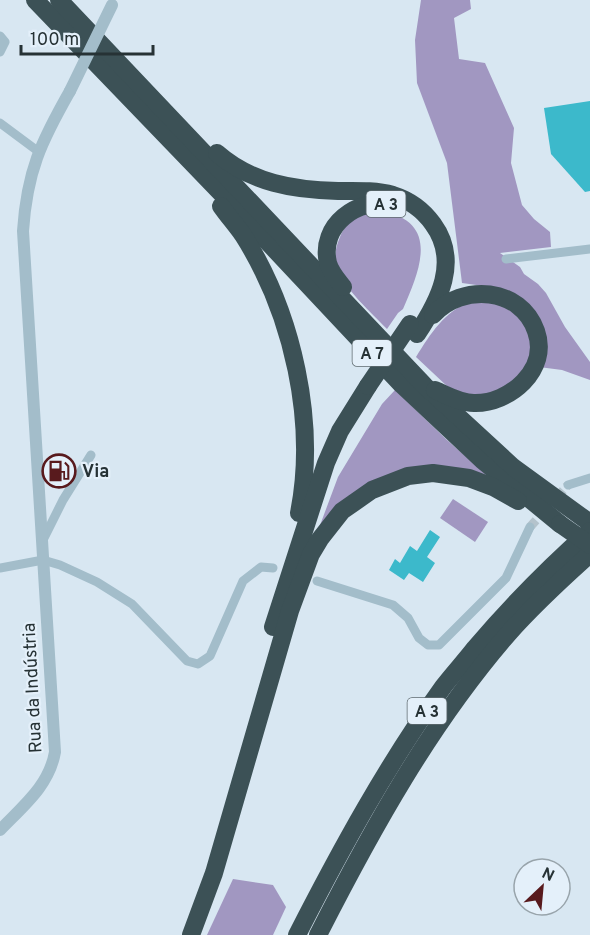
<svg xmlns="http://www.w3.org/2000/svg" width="590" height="935" font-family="Overpass,sans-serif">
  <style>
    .green { fill: #a197c1 }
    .building { fill: #3cb9cb }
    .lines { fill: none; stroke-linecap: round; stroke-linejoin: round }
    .minor-tunnel { stroke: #b4c3cc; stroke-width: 9; stroke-dasharray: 9 4.5; stroke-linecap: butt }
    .minor { stroke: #a3bdca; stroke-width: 9 }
    .tertiary { stroke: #a3bdca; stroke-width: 12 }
    .motorway { stroke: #3c5156; stroke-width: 18 }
    .tertiary-bridge { stroke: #a3bdca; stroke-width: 12 }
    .motorway-bridge { stroke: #3c5156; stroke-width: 18 }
    .labels { text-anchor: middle; stroke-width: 4.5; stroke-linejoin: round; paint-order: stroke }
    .shield { fill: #e4f0fa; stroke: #5f6b70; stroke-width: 1.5 }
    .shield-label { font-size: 16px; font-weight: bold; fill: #263235 }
    .poi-label { font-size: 18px; font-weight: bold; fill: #263235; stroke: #e4f0fa; text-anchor: start }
    .street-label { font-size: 18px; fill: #263235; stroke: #e4f0fa }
  </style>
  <rect width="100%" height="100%" fill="#d8e7f2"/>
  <g class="green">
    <polygon points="421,0 470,0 471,9 454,18 459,59 485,63 514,128 511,163 522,205 534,219 550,232 551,247 500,253 520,267 524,274 538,284 546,293 565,327 590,362 590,380 562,370 539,367 541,334 491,287 462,283 447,163 417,83 415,40"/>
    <path d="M380,211C441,221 420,270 403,309L398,313L387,329C372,313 344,289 337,268C333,258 336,246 340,237C347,219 363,213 380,211Z"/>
    <path d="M471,301L500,304L513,312L526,326L531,341V353L526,368L504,391L474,398L449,388L416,357C431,333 444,312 471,301Z"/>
    <polygon points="395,390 447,440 489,477 415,468 316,536 338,477 382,404"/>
    <polygon points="453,499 488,522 475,542 440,518"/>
    <polygon points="233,879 273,885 286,907 273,935 207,935"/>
  </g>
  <g class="building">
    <polygon points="590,101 590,191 585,192 551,154 544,108"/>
    <polygon points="430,530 440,537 427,557 435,563 423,582 409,573 404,580 389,570 395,559 400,563 410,546 417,551"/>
  </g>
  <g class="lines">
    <polyline class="minor-tunnel" points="530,527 568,485"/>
    <g class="minor">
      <polyline points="0,36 5,42 0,52"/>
      <polyline points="0,123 39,152"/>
      <polyline points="506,259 590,249"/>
      <polyline points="568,485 590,478"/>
      <polyline points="43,540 63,500 91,455"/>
      <polyline points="0,568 43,560 60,565 97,582 132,604 187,661 198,664 210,656 243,581 261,567 273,568"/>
      <polyline points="317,581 393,605 408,618 419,638 428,645 439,645 506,578 530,527"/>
    </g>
    <path class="tertiary" d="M0,830C23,806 49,786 55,752L23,231C27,171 41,142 70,91"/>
    <g class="motorway">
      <polyline points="35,0 247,220 402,385 482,460 560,524"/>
      <polyline points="59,0 425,386 513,467 590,523"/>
      <path d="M217,153C251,183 294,190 338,191C356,191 375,190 393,195C409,200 423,210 433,224C460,261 439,301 417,334"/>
      <path d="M221,206C228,216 236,225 243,235C293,314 317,422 299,513"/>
      <path d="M343,287C337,279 331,273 328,263C319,225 358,197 392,205"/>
      <path d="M433,315C462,283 521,287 536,331C550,370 509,404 474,403C460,403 447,395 435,390"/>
      <polyline points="273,627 326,463 340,431 368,386"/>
      <polyline points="191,935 214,873 290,611 311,554 320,539 342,511 372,490 408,476 433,473 469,478 493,487 518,501"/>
      <path d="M297,935C341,849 387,765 443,687C453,674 465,661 475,648C511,606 549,567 590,531"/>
      <path d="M318,935C372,829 430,724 508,634C533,606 562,579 590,554"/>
    </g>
    <polyline class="tertiary-bridge" points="70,91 112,5"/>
    <g class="motorway-bridge">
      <polyline points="368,386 410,324"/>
      <polyline points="560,524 590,545"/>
    </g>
  </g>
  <defs>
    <g id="fuel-ring" transform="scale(1.725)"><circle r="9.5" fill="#e4f0fa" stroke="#581a1d" stroke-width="1.5"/><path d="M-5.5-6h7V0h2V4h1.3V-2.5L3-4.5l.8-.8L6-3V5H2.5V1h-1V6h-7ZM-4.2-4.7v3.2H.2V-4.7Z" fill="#581a1d"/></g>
  </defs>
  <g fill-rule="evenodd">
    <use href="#fuel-ring" x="59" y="471"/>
  </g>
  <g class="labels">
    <g class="shield">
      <rect x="366.5" y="191" width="39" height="26" rx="4.5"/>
      <rect x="352.5" y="340" width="39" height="26" rx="4.5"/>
      <rect x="407.5" y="698" width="39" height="26" rx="4.5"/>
    </g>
    <g class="shield-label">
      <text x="386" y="210">A 3</text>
      <text x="372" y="359">A 7</text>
      <text x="427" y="717">A 3</text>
    </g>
    <g class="poi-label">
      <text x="82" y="477">Via</text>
    </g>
    <g class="street-label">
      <text transform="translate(32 688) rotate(-93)" y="6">Rua da Indústria</text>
    </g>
  </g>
  <g transform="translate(542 887) rotate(26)"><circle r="28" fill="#e4f0fa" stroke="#98a4ab" stroke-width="1.5"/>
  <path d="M0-4.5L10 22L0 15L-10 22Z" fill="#581a1d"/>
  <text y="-9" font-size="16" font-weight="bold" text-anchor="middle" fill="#263235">N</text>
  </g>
  <path d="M21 45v9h132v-9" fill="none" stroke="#263235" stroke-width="3"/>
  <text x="30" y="45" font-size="18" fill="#263235" stroke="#e4f0fa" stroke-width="4.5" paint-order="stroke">100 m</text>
</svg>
